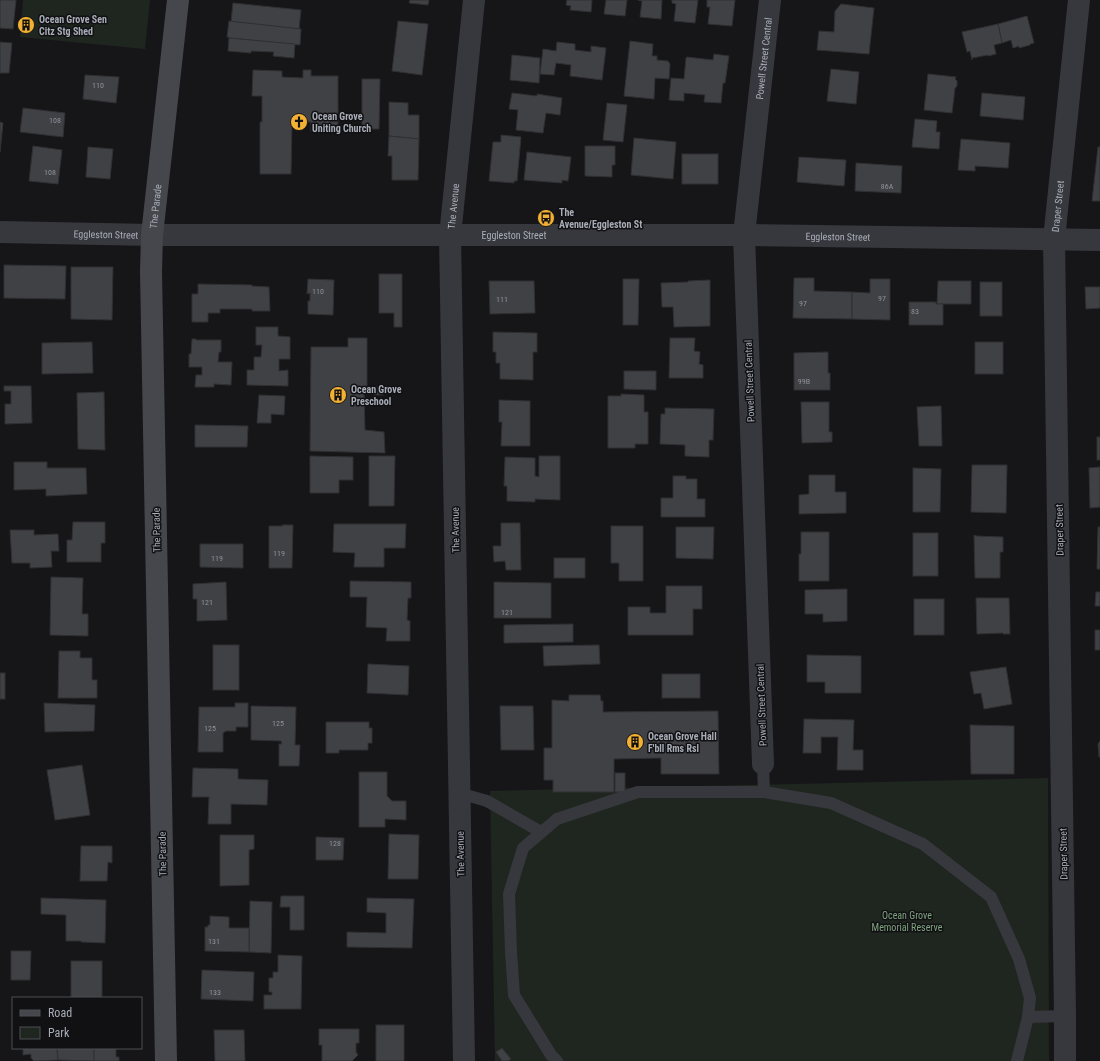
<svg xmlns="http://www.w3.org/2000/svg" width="1100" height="1061" font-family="'Roboto Condensed',sans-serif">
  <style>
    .green { fill: #1e261f }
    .building { fill: #404145; stroke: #303034 }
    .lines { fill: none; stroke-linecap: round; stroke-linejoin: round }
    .service { stroke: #37383d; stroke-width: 12 }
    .minor { stroke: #37383d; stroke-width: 22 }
    .secondary { stroke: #45474d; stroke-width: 22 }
    .labels { text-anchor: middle; stroke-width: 3; stroke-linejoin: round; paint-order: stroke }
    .number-label { font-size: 8px; fill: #8e929b }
    .poi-label { font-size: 10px; font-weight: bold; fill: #a8adb8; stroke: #111113; text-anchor: start }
    .street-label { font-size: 10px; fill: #a8adb8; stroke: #111113 }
    .park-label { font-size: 10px; fill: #7fa381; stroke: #111113 }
  </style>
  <rect width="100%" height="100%" fill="#161618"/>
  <g class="green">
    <polygon points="23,0 150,0 145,49 20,37"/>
    <polygon points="1048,778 1049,1061 495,1061 490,791"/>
  </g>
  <g class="building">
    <polygon points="0,0 16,0 13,29 0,28"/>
    <polygon points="410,0 429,0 428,5 409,3"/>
    <polygon points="567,0 592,0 591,12 570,10 571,6 566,5"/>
    <polygon points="606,0 627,0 625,16 604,14"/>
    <polygon points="638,0 662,0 661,19 640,17 642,1"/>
    <polygon points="672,0 698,0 695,23 674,21 676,4 672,3"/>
    <polygon points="707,0 735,0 732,26 708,24 710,7 707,7"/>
    <polygon points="233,3 301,10 299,29 231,22"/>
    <polygon points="841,4 874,8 869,54 817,50 819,31 834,32 835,11"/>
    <polygon points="1027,16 1034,43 1030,44 1030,45 1019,48 1019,46 1013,48 1011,40 1002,43 998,24"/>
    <polygon points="22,20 32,21 30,31 21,30"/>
    <polygon points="229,21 301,29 300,45 229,38 229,37 227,37"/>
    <polygon points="398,21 428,24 422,75 392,71"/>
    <polygon points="998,24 1002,43 994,45 996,54 988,56 988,55 972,58 972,60 970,51 967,52 962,32"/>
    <polygon points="229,38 295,44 294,58 273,56 274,52 251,51 251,53 228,51"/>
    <polygon points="630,41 653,44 652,56 657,56 657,60 668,61 670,64 669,79 655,78 654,99 624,96"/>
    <polygon points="0,42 12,43 9,73 0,73"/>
    <polygon points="557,42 575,44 575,50 591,52 591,46 606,48 602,80 570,76 571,65 556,63 554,75 540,74 543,49 556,51"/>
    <polygon points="714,54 729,56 725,83 723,83 721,103 704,102 705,95 684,93 684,101 669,100 671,78 684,79 686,58 687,57 713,60"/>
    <polygon points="512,55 540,58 539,83 510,80"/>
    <polygon points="831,69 859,72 856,104 827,101"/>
    <polygon points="253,70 282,71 282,77 303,78 303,70 311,70 311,76 338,76 338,131 311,131 311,122 292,122 291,174 260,174 260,122 262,122 262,96 252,96"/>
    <polygon points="928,74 956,77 955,79 957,81 957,86 955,88 952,113 924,110"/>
    <polygon points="85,75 119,77 116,103 83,99"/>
    <polygon points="362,79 380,79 379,129 362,129"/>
    <polygon points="512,93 537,96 537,94 562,98 560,115 546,113 543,133 516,130 518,110 509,109"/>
    <polygon points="982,93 1025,97 1023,120 980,116"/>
    <polygon points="389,102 408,103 408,115 419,115 419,139 389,136"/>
    <polygon points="607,103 627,105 623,142 603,140"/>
    <polygon points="23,108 65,113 63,137 20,132"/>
    <polygon points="915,119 937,121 936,132 940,132 939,149 912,147"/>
    <polygon points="0,122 3,123 0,152"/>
    <polygon points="501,135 521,137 517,181 514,181 514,183 489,181 493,142 501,142"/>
    <polygon points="389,136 419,139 418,180 392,180 392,156 388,156"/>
    <polygon points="634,138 676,142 673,179 631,175"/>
    <polygon points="961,139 1010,143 1008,168 975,166 975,171 958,170"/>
    <polygon points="33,146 62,150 58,184 29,181"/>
    <polygon points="585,146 615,146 615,165 612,165 612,177 585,176"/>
    <polygon points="88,147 113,149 110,179 86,177 86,176"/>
    <polygon points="1098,147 1100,147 1100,201 1092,201"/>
    <polygon points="527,152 571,157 568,181 562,180 562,183 524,180"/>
    <rect x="682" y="154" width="36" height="30"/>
    <polygon points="799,157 846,160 844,186 797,182"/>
    <polygon points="856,163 902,166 901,193 855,191"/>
    <polygon points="4,265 66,266 65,299 4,298"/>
    <polygon points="71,267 113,267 112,320 71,319"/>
    <polygon points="379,274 402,274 402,327 394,327 394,313 379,313"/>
    <polygon points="794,278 814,278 814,291 852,292 852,319 793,318"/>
    <polygon points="308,279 334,280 333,315 308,314 308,301 310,301 310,293 307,294"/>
    <polygon points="623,279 639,279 638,325 623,325"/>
    <polygon points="870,279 890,279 890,320 852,319 852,292 870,293"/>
    <polygon points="710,280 710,326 674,327 673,307 662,307 661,283 688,282 688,281"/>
    <polygon points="489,281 534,281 535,313 490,314"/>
    <polygon points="938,281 971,281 971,304 937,304"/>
    <rect x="980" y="282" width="22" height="34"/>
    <polygon points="198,284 252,285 252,286 269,287 270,311 252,311 252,309 220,309 220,313 208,313 208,322 192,322 192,294 198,294"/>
    <polygon points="1085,287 1100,287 1100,308 1086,309"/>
    <polygon points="909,302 936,302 936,304 943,304 943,325 909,325"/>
    <polygon points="256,327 278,327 278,336 290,337 290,359 279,359 279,371 288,370 288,386 247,385 247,370 254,370 254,357 261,357 262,345 256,345"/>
    <polygon points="493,332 537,333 537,352 533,352 533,380 500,379 500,363 496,363 496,352 493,352"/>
    <polygon points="348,338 367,338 367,391 364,391 365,430 384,432 385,453 310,451 311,347 348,347"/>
    <polygon points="670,338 695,338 694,351 700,352 699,364 703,365 703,378 669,378"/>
    <polygon points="192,339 196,339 196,340 221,340 221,352 219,352 218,362 232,362 231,385 214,384 214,387 195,387 196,375 202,375 202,367 189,367 189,354 191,354"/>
    <polygon points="92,342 93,373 42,374 42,343"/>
    <rect x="975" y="342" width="28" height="32"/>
    <polygon points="828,352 828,373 830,373 830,390 794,390 794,353"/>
    <polygon points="624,371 656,371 656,390 624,389"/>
    <polygon points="4,386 31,386 32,423 5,424 5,404 11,404 11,391 4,391"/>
    <rect x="374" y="387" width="9" height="8"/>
    <polygon points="104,392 105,450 78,449 77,393"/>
    <polygon points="621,394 644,395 644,412 648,412 648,444 635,444 635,448 608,448 608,396 621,396"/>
    <polygon points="259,395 285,396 284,415 271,414 271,423 257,423"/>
    <polygon points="499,400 530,401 530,446 501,446 502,422 499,422"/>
    <polygon points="801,402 829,402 829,432 832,432 832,442 802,443"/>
    <polygon points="941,406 942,446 919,446 917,407"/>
    <polygon points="665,408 714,409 713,440 709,440 709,457 685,456 685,445 660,444 661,414 665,414"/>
    <polygon points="195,425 248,426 247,447 195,447"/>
    <rect x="1097" y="437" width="3" height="23"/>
    <polygon points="310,456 353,457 353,480 339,480 339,493 310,493"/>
    <polygon points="369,456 395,456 394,506 369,506"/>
    <polygon points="539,456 560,456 560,500 535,499 535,502 507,501 507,486 504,486 505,457 535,458 535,476 539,477"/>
    <polygon points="14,462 47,462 47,468 86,468 87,494 46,496 46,489 14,490"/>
    <polygon points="972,465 1007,465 1006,513 971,512"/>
    <polygon points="1100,467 1100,507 1090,508 1089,468"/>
    <polygon points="913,468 941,469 940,512 913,512"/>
    <polygon points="809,475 835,475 835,492 846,492 846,513 799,514 799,495 809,494"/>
    <polygon points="673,476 686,476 686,479 697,479 697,499 705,499 705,517 661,517 661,498 673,498"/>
    <polygon points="73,522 105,522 105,543 101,543 101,562 67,562 67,540 72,540"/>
    <polygon points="501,523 520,523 521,570 506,570 505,561 494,562 493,546 501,546"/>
    <polygon points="334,524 406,524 405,548 384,548 384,567 354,567 355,553 333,552"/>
    <polygon points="282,525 293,525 292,568 269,568 269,526 283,526"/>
    <polygon points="611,526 643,526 643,581 619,581 619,563 611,563"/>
    <polygon points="676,527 714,527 713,559 676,558"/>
    <polygon points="1098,527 1100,527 1100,569 1097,569"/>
    <polygon points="10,530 34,530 34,535 58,534 59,551 51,551 52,567 30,568 30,563 12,563"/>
    <polygon points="801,532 829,532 829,581 799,581 799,554 801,554"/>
    <rect x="913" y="533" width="25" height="43"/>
    <polygon points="974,535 976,536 1003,537 1003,552 1000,552 1000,578 975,578"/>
    <polygon points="200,544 243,544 243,568 200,567"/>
    <rect x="554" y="558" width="31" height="20"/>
    <polygon points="51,577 83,578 82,614 88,614 88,636 50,635"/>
    <polygon points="350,581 411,582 411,598 408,598 407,620 410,621 410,641 386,641 387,628 366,627 367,597 350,597"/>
    <polygon points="226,582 227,620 197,621 197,599 193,599 193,584"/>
    <polygon points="494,582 551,583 551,618 494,618"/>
    <polygon points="666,586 702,586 702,609 693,609 693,635 628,635 628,607 650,607 650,613 666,613"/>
    <polygon points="847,589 847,621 823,622 823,614 805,614 805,590"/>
    <polygon points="1096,592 1100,592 1100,606 1095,606"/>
    <polygon points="976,598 1009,598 1010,634 1003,634 1003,633 977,634"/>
    <rect x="914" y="599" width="30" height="36"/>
    <polygon points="573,624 573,642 504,643 504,625"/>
    <rect x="1095" y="630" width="5" height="20"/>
    <rect x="213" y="645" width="26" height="45"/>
    <polygon points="599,645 600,664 544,666 543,646"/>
    <polygon points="59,651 80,651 80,658 92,658 92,680 97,680 97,698 58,698"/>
    <polygon points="807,655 861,656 861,693 825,693 825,682 807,682"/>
    <polygon points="368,664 409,666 408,695 367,693"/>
    <polygon points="1006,667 1012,704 984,709 981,693 974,694 970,672"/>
    <rect x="0" y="673" width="5" height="26"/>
    <rect x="662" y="674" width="38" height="24"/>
    <polygon points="569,695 600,695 601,701 603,701 603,712 718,711 719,774 661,774 661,758 614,759 614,792 553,792 553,780 544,780 544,748 552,748 552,700 569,701"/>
    <polygon points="44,703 95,705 94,731 45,732"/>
    <polygon points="235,703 248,703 248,727 236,727 236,731 226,731 223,733 223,752 198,752 199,707 235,707"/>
    <polygon points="251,706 296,707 295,745 300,745 299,766 279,766 279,744 282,744 281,741 251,740"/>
    <polygon points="500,706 533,706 534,750 501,750"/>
    <polygon points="804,719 854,720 853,750 863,750 863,770 837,770 838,737 821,737 821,753 803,753"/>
    <polygon points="326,722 369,722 369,728 372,728 372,743 368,743 368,750 339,750 339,753 326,753"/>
    <polygon points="970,725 1014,726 1014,774 971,774"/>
    <polygon points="1100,741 1100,757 1099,757 1098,744"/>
    <polygon points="82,765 90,815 55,820 47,770"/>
    <polygon points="193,768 238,769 238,779 268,780 267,805 231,804 231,824 208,824 209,797 192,797"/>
    <polygon points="359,772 387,772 387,796 392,801 406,801 406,820 385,819 385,827 359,827"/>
    <rect x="615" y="773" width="10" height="19"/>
    <polygon points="389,834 419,835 418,879 388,879"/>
    <polygon points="220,835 254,835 254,849 249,850 249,885 220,886"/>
    <polygon points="316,837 344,838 343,860 316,860"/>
    <polygon points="81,846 112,846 112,863 108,862 107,881 80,881"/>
    <polygon points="281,896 304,896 304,930 290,930 290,907 280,907"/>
    <polygon points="41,898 106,900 105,943 81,942 81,941 66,941 66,915 41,914"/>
    <polygon points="367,898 414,899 412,948 347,947 347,932 386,933 386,913 367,912"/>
    <polygon points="250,901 272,902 271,953 249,952"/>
    <polygon points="210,916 229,917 229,928 249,928 249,952 205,951 205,927 208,927 208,925 210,925"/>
    <polygon points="11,951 31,951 30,980 11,980"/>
    <polygon points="278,955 302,956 301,1009 264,1009 264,995 272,995 272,992 269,992 269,978 273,978 273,972 278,972"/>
    <rect x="71" y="961" width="31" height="37"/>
    <polygon points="202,970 254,972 253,1001 201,999"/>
    <rect x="376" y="1025" width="28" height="36"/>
    <polygon points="319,1029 359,1029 359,1043 356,1043 356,1052 358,1055 352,1061 322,1061 322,1045 319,1045"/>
    <polygon points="214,1030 244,1030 245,1061 215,1061"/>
    <polygon points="23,1048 57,1048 58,1060 34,1061 31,1058 31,1054 23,1055"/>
    <polygon points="57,1048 94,1048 94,1061 58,1060"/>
    <polygon points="94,1048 116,1048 116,1057 119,1057 119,1061 94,1061"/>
    <polygon points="502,1048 511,1059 508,1061 502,1061 496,1052"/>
  </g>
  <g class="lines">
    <g class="service">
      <polyline points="763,764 764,792"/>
      <polyline points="459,793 487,801 541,832"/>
      <polyline points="1028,1017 1065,1016"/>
      <polyline points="557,1061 551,1055 514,995 511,952 509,894 523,848 557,819 638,792 764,792 831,803 923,844 991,897 1019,959 1030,998 1028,1017 1017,1061"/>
    </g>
    <g class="minor">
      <path id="s1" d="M0,232L152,235H744L1100,240"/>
      <path id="s2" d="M763,764L744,235L770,0"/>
      <path id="s3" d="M464,1061L450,236L474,0"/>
      <path id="s4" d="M1065,1061V1016L1054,239L1079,0"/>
    </g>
    <path class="secondary" id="s5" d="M166,1061L151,272L152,235L178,0"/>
  </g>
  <defs>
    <g id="building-disc" transform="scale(0.9)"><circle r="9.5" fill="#f2b134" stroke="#111113"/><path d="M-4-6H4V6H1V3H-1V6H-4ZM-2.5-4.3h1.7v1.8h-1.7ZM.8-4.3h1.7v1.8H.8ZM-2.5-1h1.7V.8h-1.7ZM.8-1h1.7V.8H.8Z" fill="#111"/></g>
    <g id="church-disc" transform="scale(0.9)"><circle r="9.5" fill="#f2b134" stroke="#111113"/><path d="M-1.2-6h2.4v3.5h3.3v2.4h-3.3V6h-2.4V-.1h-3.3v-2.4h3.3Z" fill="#111"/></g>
    <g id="bus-disc" transform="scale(0.9)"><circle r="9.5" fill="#f2b134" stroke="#111113"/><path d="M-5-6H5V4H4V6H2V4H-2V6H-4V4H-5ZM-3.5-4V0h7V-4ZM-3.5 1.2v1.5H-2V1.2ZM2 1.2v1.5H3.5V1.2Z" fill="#111"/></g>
  </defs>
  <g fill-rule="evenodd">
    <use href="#building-disc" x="26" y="25"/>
    <use href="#church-disc" x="299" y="122"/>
    <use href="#bus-disc" x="546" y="218"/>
    <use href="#building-disc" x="338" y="395"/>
    <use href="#building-disc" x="635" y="742"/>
  </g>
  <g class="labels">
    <g class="number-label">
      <text x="98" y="88">110</text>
      <text x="55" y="123">108</text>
      <text x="50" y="175">108</text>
      <text x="887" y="189">86A</text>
      <text x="318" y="294">110</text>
      <text x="882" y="301">97</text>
      <text x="502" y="302">111</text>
      <text x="803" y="306">97</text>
      <text x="915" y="314">83</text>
      <text x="804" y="384">99B</text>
      <text x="279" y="556">119</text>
      <text x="217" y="561">119</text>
      <text x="207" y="605">121</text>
      <text x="507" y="615">121</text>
      <text x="278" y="726">125</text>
      <text x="210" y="731">125</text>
      <text x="335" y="846">128</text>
      <text x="214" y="944">131</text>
      <text x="215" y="995">133</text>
    </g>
    <g class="poi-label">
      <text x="39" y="23">Ocean Grove Sen<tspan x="39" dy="12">Citz Stg Shed</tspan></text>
      <text x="312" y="120">Ocean Grove<tspan x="312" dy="12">Uniting Church</tspan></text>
      <text x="559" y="216">The<tspan x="559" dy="12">Avenue/Eggleston St</tspan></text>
      <text x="351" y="393">Ocean Grove<tspan x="351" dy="12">Preschool</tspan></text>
      <text x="648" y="740">Ocean Grove Hall<tspan x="648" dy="12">F'bll Rms Rsl</tspan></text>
    </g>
    <g class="street-label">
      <text dy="4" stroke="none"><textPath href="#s2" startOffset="707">Powell Street Central</textPath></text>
      <text dy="4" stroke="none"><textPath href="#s5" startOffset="855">The Parade</textPath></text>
      <text dy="4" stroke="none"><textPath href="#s3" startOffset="855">The Avenue</textPath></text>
      <text dy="4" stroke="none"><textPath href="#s4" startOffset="855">Draper Street</textPath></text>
      <text dy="4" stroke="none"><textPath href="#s1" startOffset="106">Eggleston Street</textPath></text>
      <text dy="4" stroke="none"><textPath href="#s1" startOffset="514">Eggleston Street</textPath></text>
      <text dy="4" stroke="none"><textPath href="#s1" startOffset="838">Eggleston Street</textPath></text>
      <text transform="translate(749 381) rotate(-92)" y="4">Powell Street Central</text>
      <text transform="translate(156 530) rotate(-91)" y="4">The Parade</text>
      <text transform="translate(455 530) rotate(-91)" y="4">The Avenue</text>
      <text transform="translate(1059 530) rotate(-91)" y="4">Draper Street</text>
      <text transform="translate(761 705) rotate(-92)" y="4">Powell Street Central</text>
      <text transform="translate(162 854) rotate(-91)" y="4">The Parade</text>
      <text transform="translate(460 854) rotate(-91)" y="4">The Avenue</text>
      <text transform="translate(1063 854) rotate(-91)" y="4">Draper Street</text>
    </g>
    <g class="park-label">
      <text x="907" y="919">Ocean Grove<tspan x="907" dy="12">Memorial Reserve</tspan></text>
    </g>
  </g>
  <rect x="12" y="997" width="130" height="52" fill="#111113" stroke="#4d4f55"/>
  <rect x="20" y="1010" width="20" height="6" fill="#45474d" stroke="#4d4f55"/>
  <text x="48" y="1017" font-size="12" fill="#a8adb8">Road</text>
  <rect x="20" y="1027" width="20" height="12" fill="#1e261f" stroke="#4d4f55"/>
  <text x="48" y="1037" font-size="12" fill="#a8adb8">Park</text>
</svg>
